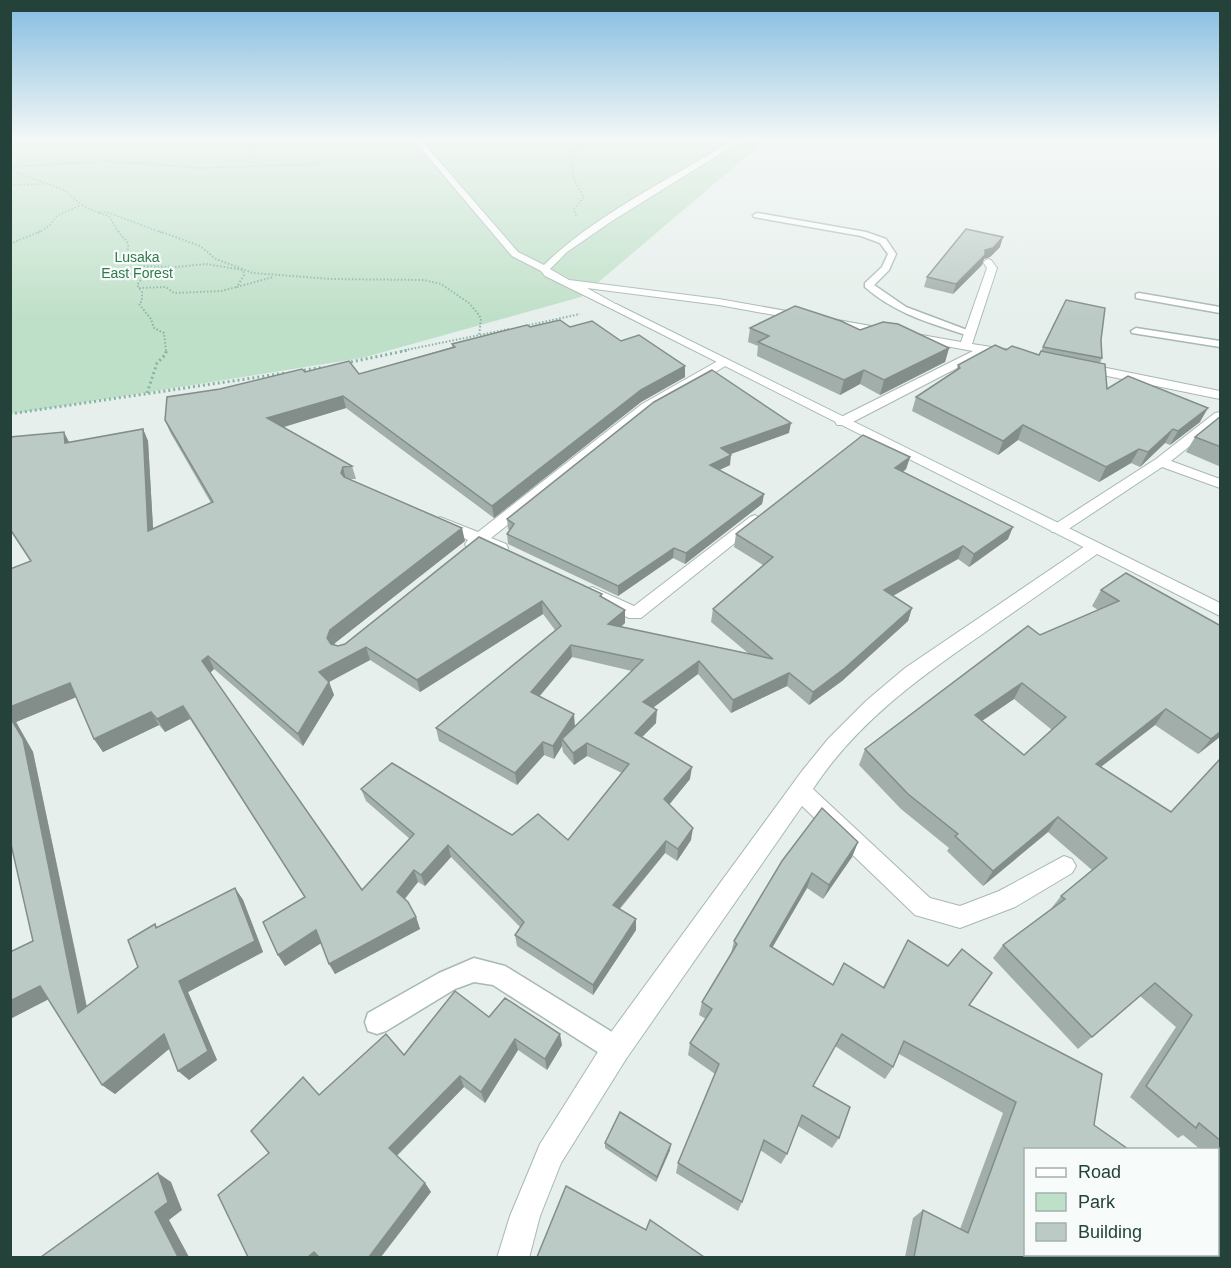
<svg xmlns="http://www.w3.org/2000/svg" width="1231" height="1268" font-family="Arial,sans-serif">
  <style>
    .green { fill: #bfe0c8 }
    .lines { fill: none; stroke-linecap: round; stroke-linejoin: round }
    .service-casing { stroke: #a8b8b2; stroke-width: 3 }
    .minor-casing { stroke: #a8b8b2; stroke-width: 2 }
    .tertiary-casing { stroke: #a8b8b2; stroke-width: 2 }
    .path-far2 { stroke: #86b3a5; stroke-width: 1.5; stroke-dasharray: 1.5 2; stroke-linecap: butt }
    .path-far1 { stroke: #86b3a5; stroke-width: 2; stroke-dasharray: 1.5 2; stroke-linecap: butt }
    .path { stroke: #86b3a5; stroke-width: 3; stroke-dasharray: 2 3; stroke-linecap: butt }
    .service { fill: #fff; fill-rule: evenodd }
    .minor { fill: #fff; fill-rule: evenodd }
    .tertiary { fill: #fff; fill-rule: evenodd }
    .wall { fill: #a1aea9; fill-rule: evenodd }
    .shaded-wall { fill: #838d89 }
    .building { fill: #bbcac4; stroke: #838d89; stroke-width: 1.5; fill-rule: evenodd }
    .labels { text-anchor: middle; stroke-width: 4.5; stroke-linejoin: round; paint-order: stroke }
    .far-park-label { font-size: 14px; fill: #2d7a4b; stroke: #f7fbf9 }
  </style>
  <rect width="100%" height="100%" fill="#e6efeb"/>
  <polygon class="green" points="11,139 767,139 581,297 362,358 11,414"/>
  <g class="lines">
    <g class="service-casing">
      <g id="service">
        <path d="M757,213L866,232L886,239L896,254L889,270L874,285L906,307L975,333L966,335C930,323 894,313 865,287V283L882,267L888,254L880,243L861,236L754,217L753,215Z"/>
        <polygon points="1139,293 1220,307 1220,313 1136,298 1136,294"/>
        <polygon points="1136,328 1220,341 1220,347 1132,333 1131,331"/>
        <polygon points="474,958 505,966 625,1040 628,1049 625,1058 616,1061 607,1058 493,985 474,982 455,989 386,1031 377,1034 368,1031 365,1022 368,1013 439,973"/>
      </g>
    </g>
    <g class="minor-casing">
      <g id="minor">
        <path d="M413,139H420L518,252L544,265C593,216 675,176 735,139H744L612,221L567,252L550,269L569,280L719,299L961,342L987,268L983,262L988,259L991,260L997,268L972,344L1011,350L1017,354L1011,358L986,353L847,425H837L835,422L837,419L973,351L719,305L587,288L621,307L620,309H612L545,276L541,271L512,256Z"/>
        <polygon points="723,358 727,359 727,365 652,410 491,538 506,544 508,548 506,552 500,553 481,546 473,549 467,548 465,544 468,540 435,525 432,522 440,517 478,532 642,404"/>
        <polygon points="1082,363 1220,391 1220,399 1078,370 1078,364"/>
        <polygon points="1220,412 1220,422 1171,461 1220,479 1220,488 1162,467 1064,532 1052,532 1050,529 1052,526 1156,459 1215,413"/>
        <polygon points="755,515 763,520 760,523 641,618 629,618 586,597 583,593 586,589 592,587 634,606 750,517"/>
        <path d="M1094,543L1100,544L1102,548L1100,552C1061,579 1022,606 984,633C920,677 856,723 813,789L930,898L960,906L999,891L1064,856L1072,859L1076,866L1072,873L1015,907L960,928L915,915L802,806L626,1059L561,1163L540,1216L529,1258H497L510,1216L540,1144L606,1039L802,771L828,739L866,701L905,668L1088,544Z"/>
      </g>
    </g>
    <g class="tertiary-casing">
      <polygon id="tertiary" points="616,304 1220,603 1220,616 612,309 611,307"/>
    </g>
    <g class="path-far2">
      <polyline points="10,167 106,161 201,168 321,164"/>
      <polyline points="10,170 64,190 82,205 96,212 107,212 162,233"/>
      <polyline points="10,185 44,184"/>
      <polyline points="99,213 109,216 119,233"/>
      <path d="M576,216L574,209L584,197C569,175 568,162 581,139"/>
      <polyline points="38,233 49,226 58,215 81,205"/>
    </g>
    <g class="path-far1">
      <path d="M118,231C123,240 131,240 127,252L141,268L139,272L142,279L137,285L142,292V301L139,304L151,319L154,328L164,333L166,351"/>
      <polyline points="159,231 200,246 216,259 253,273 331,279 424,280 441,284 469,303 479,315 481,319 479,336"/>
      <polyline points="10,244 41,231"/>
      <polyline points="140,266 176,267 206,264 243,270 244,275 237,287 273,277"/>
      <polyline points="139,288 166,287 174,293 221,291 237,287"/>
      <polyline points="525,326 580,314"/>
      <polyline points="401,351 509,329"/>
    </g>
    <g class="path">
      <polyline points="346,363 409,350"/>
      <polyline points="299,371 324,367"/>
      <polyline points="147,393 157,363 166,354 166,350"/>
      <polyline points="10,414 286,373"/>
    </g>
    <use href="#service" class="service"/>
    <use href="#minor" class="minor"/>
    <use href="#tertiary" class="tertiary"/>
  </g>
  <g class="wall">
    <polygon points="1000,247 990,257 984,259 982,265 953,294 924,287 927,277"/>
    <path d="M530,327H570L621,341L685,366V377L641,402L494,518L346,408L282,427L352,466L356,479H350L465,541L335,643L334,645L338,646L345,644L479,537L602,594V597L625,623L621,627L749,654L711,622L713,609L763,565L734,547L736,534L910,457L906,469L903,472L1008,539L969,567L958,559L893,596L912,608L908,621L842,681L809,705L787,686L731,713L698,674L653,708L656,723L642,737L690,779L669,805L691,840L677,861L665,853L620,909L636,930L593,995L517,946L515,935L520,927L451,857L425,886L418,882L405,899L416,917L420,929L335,974L321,943L285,966L278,955L305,897L190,719L165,732L159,725L103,752L94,739L76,697L16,722L33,752L87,1007L138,967L155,924L157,927L235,888L243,900L263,952L188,992L217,1060L189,1080L170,1048L115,1094L102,1085L48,999L10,1019L33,941L13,852L10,569L31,561L10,530V437L69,443L143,429L148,441L153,529L211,503L170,432L165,420L220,389L305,372L359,374L452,347V344ZM543,614L555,630L436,728L439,741L517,785L544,755L554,759L562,746L563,752L574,765L587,756L622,773L568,840L512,835L361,789L366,801L410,839L362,890L210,673L214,669L303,746L334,695L329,682L370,660L420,692ZM572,657L632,671L575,727L539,697Z"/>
    <polygon points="750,328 860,330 949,348 945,362 880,395 860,384 840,395 757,356 758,346 748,342"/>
    <polygon points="1101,340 1102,358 1100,363 1107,389 1200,422 1170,445 1165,443 1140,467 1131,463 1099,482 1018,440 998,455 912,411 916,397 956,371 958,365 1006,350 1039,355 1043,347"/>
    <polygon points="1221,416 1221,467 1186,452 1195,437"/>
    <polygon points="789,433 730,454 730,465 719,470 764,494 762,504 685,564 673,558 618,596 508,544 507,534 510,530 508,529 507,519"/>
    <path d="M1101,590L1221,626V736L1198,754L1155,725L1101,767L1171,812L1221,758V1168L1218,1166V1149H1200L1183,1135L1178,1138L1130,1097L1176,1027L1140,996L1078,1049L993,958L1003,945L1050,910L1061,896L1092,870L1048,832L983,886L947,851L949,848L901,809L859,765L865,749L1040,635L1098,610L1092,606ZM1014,699L1052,730L1024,755L982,721Z"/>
    <polygon points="858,842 852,857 823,899 807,888 772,948 833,985 883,987 908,940 969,1005 1102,1074 1026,1149 1035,1257 905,1257 913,1218 923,1210 960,1229 1003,1113 899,1054 893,1067 885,1079 835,1046 813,1086 839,1138 832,1148 798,1126 787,1154 781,1164 760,1150 742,1202 738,1211 676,1173 678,1163 715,1074 688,1055 690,1043 706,1019 699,1015 702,1002 731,954 734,941 782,861"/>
    <polygon points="489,1017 562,1045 547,1070 518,1050 485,1103 464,1087 397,1156 425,1183 431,1192 269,1153 319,1095"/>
    <polygon points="605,1143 670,1150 656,1182 605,1148"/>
    <polygon points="1101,1254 1167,1254 1166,1257 1100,1257"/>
  </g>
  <g class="shaded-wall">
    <polygon points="1003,237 1000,247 990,257 984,259 982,265 953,294 956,284 985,250"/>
    <polygon points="949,348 945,362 880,395 884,380"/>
    <polygon points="685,366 685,377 641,402 494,518 492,506 641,390"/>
    <polygon points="864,370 860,384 840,395 844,380"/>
    <polygon points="343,396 346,408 271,431 267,418"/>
    <polygon points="1208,408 1200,422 1170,445 1178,431"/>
    <polygon points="791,423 789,433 720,458 721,448"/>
    <polygon points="1023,425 1018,440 998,455 1003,441"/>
    <polygon points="143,429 148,441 154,544 148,531"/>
    <polygon points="1173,429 1165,443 1140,467 1148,452"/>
    <polygon points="64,432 70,444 65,443"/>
    <polygon points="1139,449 1131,463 1099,482 1106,467"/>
    <polygon points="731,455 730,465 709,475 710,465"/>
    <polygon points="910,457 906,469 891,480 895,468"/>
    <polygon points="343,467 346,480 341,473"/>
    <polygon points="764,494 762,504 685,564 686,553"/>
    <polygon points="1013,527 1008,539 969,567 974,554"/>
    <polygon points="462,528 465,541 335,643 331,651 327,638 330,630"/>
    <polygon points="963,546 958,559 880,603 884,590"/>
    <polygon points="674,548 673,558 618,596 618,586"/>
    <polygon points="542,601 543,614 420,692 417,680"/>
    <polygon points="912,608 908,621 842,681 809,705 813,692"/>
    <polygon points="625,610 625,623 608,637 608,624"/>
    <polygon points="571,645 572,657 532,705 531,692"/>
    <polygon points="366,647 370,660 329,682 334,695 303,746 298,734 319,672"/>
    <polygon points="208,656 214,669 209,674 202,661"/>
    <polygon points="699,661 698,674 643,715 643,702"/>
    <polygon points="789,673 787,686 731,713 733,700"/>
    <polygon points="70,683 79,696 16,722 33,752 90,1023 78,1013 10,717 10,707"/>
    <polygon points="1022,683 1014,699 967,731 975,715"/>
    <polygon points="183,706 190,719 165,732 157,719"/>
    <polygon points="1166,709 1155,725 1085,779 1096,764"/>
    <polygon points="657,710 656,723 634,745 635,733"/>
    <polygon points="151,712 159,725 103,752 94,739"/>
    <polygon points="574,714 575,727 562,739 562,746 554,759 553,746"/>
    <polygon points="1221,731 1221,736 1198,754 1211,739"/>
    <polygon points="543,742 544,755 517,785 515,773"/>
    <polygon points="587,743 587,756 574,765 573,753"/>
    <polygon points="692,767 690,779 663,812 664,799"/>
    <polygon points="1058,817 1048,832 983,886 993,871"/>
    <polygon points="693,828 691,840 677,861 678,849"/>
    <polygon points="10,837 21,848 10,854"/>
    <polygon points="666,841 665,853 613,916 613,905"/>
    <polygon points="858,842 852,857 823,899 829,885"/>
    <polygon points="448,845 451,857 425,886 421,875"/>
    <polygon points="414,870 418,882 401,903 397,892"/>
    <polygon points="812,873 807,888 765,960 770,946"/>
    <polygon points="235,888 243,900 263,952 188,992 217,1060 189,1080 178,1071 179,981"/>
    <polygon points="416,917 420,929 335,974 329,964"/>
    <polygon points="636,919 636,930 593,995 593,985"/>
    <polygon points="316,930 323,942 285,966 278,955"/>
    <polygon points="40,986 53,997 10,1019 10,1001"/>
    <polygon points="164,1034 175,1044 115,1094 102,1085"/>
    <polygon points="560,1034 562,1045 547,1070 545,1059"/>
    <polygon points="515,1039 518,1050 485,1103 481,1092"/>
    <polygon points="460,1076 464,1087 395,1157 389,1148"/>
    <polygon points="671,1144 670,1150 656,1182 657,1177"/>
    <polygon points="158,1173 171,1182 182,1210 169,1220 189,1257 178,1257 155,1212"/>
    <polygon points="425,1183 431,1192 381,1257 369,1257"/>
    <polygon points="314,1252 323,1257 308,1257"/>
  </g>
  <g class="building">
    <polygon points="966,229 1003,237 993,248 985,250 985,255 956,284 927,277"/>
    <polygon points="1066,300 1105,308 1101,340 1102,358 1043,347"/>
    <polygon points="795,306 841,321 860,330 883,322 898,324 949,348 884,380 864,370 844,380 758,342 769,336 750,328"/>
    <path d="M560,320L570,327L592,321L621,341L639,335L685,366L641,390L492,506L343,396L267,418L352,466L343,467L341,473L344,477L462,528L330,630L327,638L331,644L338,646L345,644L479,537L602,594L600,596L625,610L608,624L773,659L713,609L773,557L736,534L863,435L910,457L895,468L1013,527L974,554L963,546L884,590L912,608L845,668L813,692L789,673L733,700L699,661L643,702L657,710L635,733L692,767L664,799L693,828L678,849L666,841L613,905L636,919L593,985L515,935L524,922L448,845L421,875L414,870L397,892L408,902L416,917L329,964L316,930L278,955L263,922L305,897L183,706L157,719L151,712L94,739L70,683L10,707V569L31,561L10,529V437L64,432L65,443L143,429L148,531L213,502L165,420L167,397L220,389L302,369L305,372L349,361L359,374L455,347L452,344L527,325L530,327ZM542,601L561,626L436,728L515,773L543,742L553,746L574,714L531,692L571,645L643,660L562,739L573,753L587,743L629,764L568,840L538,814L512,835L392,763L361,789L414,834L362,890L202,661L208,656L298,734L329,682L319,672L366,647L417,680Z"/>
    <polygon points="995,345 1006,350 1012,346 1039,355 1041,351 1105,364 1107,389 1128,376 1208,408 1178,431 1173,429 1148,452 1139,449 1106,467 1023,425 1003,441 916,397 960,368 958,365"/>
    <polygon points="712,370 791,423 721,448 731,455 710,465 764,494 686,553 674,548 618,586 507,534 514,524 507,519 654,402"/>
    <polygon points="1221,416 1221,447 1195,437"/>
    <path d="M1126,573L1221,626V731L1211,739L1166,709L1096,764L1171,812L1221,758V1141L1199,1123L1196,1128L1146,1086L1192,1015L1155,983L1092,1037L1003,945L1065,899L1061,896L1107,858L1058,817L993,871L955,836L958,834L908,794L865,749L1028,626L1040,635L1119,601L1101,590ZM1022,683L1066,717L1024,755L975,715Z"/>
    <polygon points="10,717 23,739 78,1013 138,967 128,940 155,924 156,928 235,888 255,941 179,981 208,1051 178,1071 164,1034 102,1085 40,986 10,1001 10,952 33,941 10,840"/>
    <polygon points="822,808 858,842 829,885 812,873 770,946 833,985 844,963 884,988 908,940 948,966 962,949 992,973 969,1005 1102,1074 1094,1125 1128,1149 1026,1149 1026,1254 1036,1254 1035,1257 914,1257 923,1210 968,1233 1016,1102 904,1041 893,1067 842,1034 813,1086 850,1107 839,1138 802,1115 787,1154 764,1140 742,1202 678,1163 719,1064 690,1043 712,1009 702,1002 737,944 734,941 782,861"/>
    <polygon points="455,991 489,1017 505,998 560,1034 545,1059 515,1039 481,1092 460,1076 389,1148 425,1183 369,1257 319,1257 314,1252 308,1257 248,1257 218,1195 269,1153 251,1131 303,1077 319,1095 386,1034 404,1055"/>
    <polygon points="620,1112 671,1144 657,1177 605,1143"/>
    <polygon points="158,1173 168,1202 155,1212 178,1257 41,1257"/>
    <polygon points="566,1186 646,1230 650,1220 704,1257 537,1257"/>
    <polygon points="1117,1254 1167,1254 1166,1257 1116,1257"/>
  </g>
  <linearGradient id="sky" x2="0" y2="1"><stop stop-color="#84bce0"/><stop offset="0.44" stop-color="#f4f8f6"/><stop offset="1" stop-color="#f4f8f6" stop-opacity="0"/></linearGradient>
  <rect width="1231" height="317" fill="url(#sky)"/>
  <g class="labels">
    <g class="far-park-label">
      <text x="137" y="262">Lusaka<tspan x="137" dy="16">East Forest</tspan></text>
    </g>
  </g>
  <rect width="1231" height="1268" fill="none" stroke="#24423a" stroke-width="24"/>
  <rect x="1024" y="1148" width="195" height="108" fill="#f7fbf9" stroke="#a3b1ad" stroke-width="1.5"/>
  <rect x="1036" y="1168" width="30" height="9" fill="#ffffff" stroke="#a3b1ad" stroke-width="1.5"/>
  <text x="1078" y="1178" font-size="18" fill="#24423a">Road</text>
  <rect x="1036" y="1193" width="30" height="18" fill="#bfe0c8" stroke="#a3b1ad" stroke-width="1.5"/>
  <text x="1078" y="1208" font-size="18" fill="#24423a">Park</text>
  <rect x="1036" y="1223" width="30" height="18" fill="#bbcac4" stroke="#a3b1ad" stroke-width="1.5"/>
  <text x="1078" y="1238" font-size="18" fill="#24423a">Building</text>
</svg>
